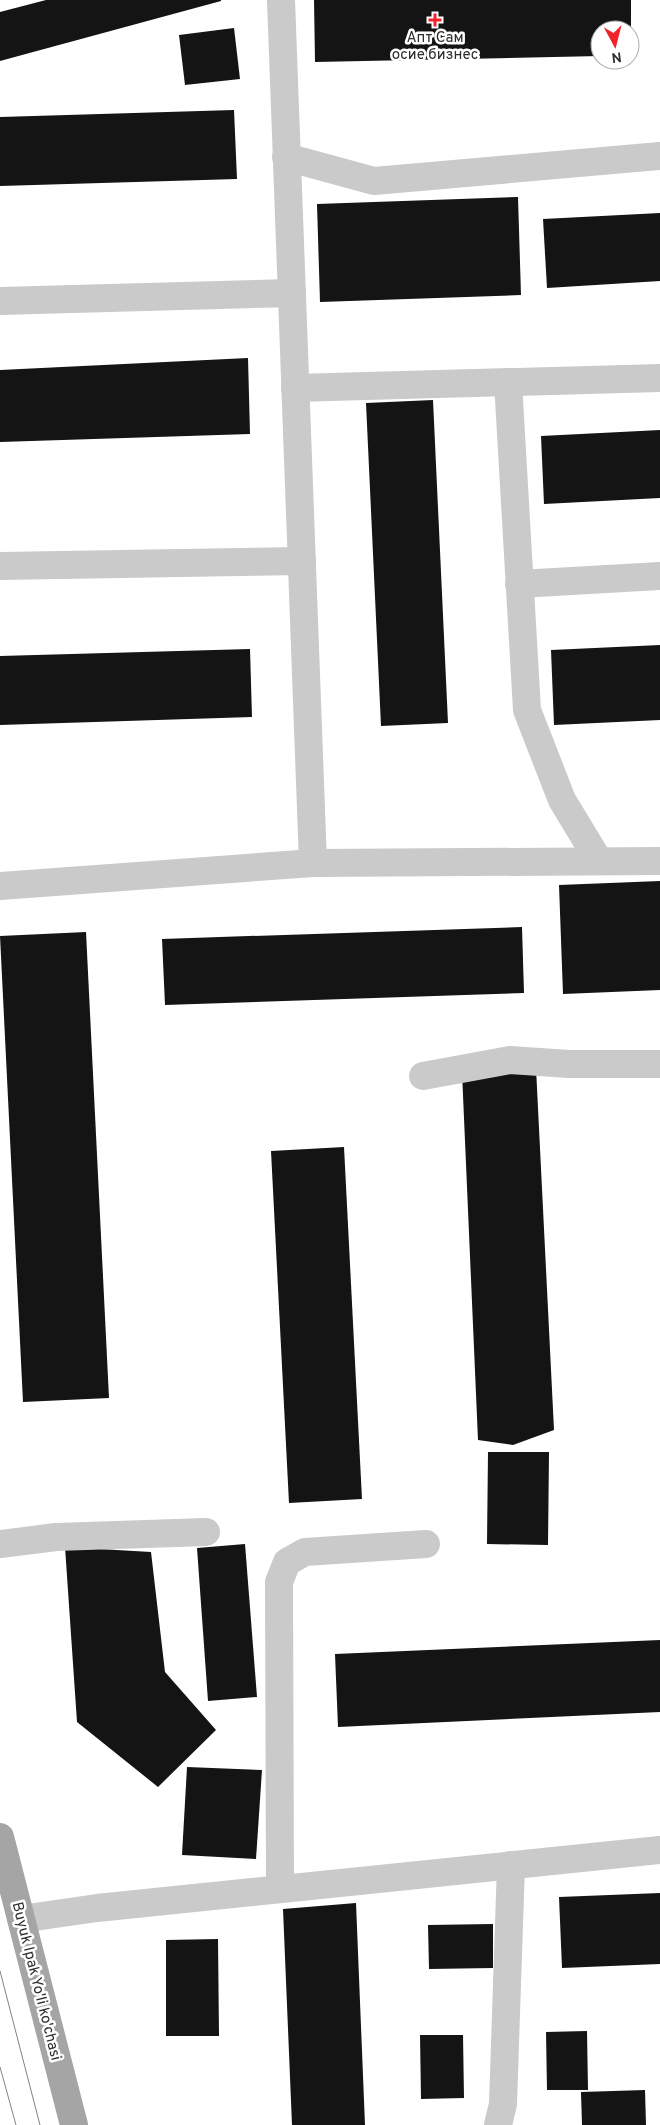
<svg xmlns="http://www.w3.org/2000/svg" width="660" height="2125" font-family="Overpass,sans-serif">
  <style>
    .building { fill: #141414 }
    .lines { fill: none; stroke-linecap: round; stroke-linejoin: round }
    .minor { stroke: #cacaca; stroke-width: 28 }
    .major { stroke: #a5a5a5; stroke-width: 28 }
    .tram { stroke: #828282; stroke-width: 1 }
    .poi-dot { fill: #f1222a; stroke: #fff; stroke-width: 2 }
    .labels { text-anchor: middle; stroke-width: 5; stroke-linejoin: round; paint-order: stroke }
    .poi-label { font-size: 15px; fill: #2d2d2d; stroke: #fff }
    .street-label { font-size: 15px; fill: #2d2d2d; stroke: #fff }
  </style>
  <rect width="100%" height="100%" fill="#fff"/>
  <g class="building">
    <polygon points="46,0 221,0 221,1 0,61 0,12"/>
    <polygon points="314,0 631,0 631,30 600,30 600,56 315,62"/>
    <polygon points="234,28 240,79 185,85 179,35"/>
    <polygon points="234,110 237,179 0,186 0,117"/>
    <polygon points="518,197 521,295 320,302 317,204"/>
    <polygon points="660,213 660,281 547,288 543,219"/>
    <polygon points="248,358 250,434 0,442 0,370"/>
    <polygon points="433,400 448,723 381,726 366,403"/>
    <polygon points="660,430 660,498 544,504 541,436"/>
    <polygon points="660,645 660,720 554,725 551,650"/>
    <polygon points="250,649 252,717 0,725 0,656"/>
    <polygon points="660,881 660,990 563,994 559,885"/>
    <polygon points="522,927 524,993 165,1005 162,939"/>
    <polygon points="86,932 109,1398 23,1402 0,936"/>
    <polygon points="536,1068 554,1430 513,1445 478,1440 462,1072"/>
    <polygon points="344,1147 362,1499 289,1503 271,1151"/>
    <polygon points="488,1452 549,1452 548,1545 487,1544"/>
    <polygon points="245,1544 257,1697 208,1701 197,1548"/>
    <polygon points="65,1547 151,1552 165,1672 216,1730 158,1787 77,1722"/>
    <polygon points="660,1640 660,1712 338,1727 335,1654"/>
    <polygon points="187,1767 262,1770 256,1859 182,1855"/>
    <polygon points="660,1893 660,1964 562,1968 559,1897"/>
    <polygon points="356,1903 365,2125 292,2125 283,1909"/>
    <polygon points="493,1924 493,1968 429,1969 428,1925"/>
    <polygon points="218,1939 219,2036 166,2036 166,1940"/>
    <polygon points="587,2031 588,2090 547,2090 546,2032"/>
    <polygon points="420,2035 463,2035 464,2098 421,2099"/>
    <polygon points="645,2090 646,2125 582,2125 581,2092"/>
  </g>
  <g class="lines">
    <g class="minor">
      <polyline points="281,0 313,863"/>
      <polyline points="286,157 374,181 660,156"/>
      <polyline points="0,301 292,293"/>
      <polyline points="508,382 527,710 562,800 599,861"/>
      <polyline points="295,388 660,378"/>
      <polyline points="0,566 302,561"/>
      <polyline points="519,584 660,576"/>
      <polyline points="0,886 313,863 660,861"/>
      <polyline points="423,1076 510,1060 569,1064 660,1064"/>
      <polyline points="0,1544 56,1537 206,1532"/>
      <polyline points="280,1889 279,1582 287,1562 305,1552 426,1544"/>
      <polyline points="21,1919 97,1908 660,1850"/>
      <polyline points="498,2125 503,2104 511,1865"/>
    </g>
    <polyline class="major" points="0,1837 74,2125"/>
    <g class="tram">
      <polyline points="0,1971 40,2125"/>
      <polyline points="0,2067 16,2125"/>
    </g>
  </g>
  <path class="poi-dot" d="M432.5 12.5h5v5h5v5h-5v5h-5v-5h-5v-5h5z"/>
  <g class="labels">
    <g class="poi-label">
      <text x="435" y="42">Апт Сам<tspan x="435" dy="17">осие бизнес</tspan></text>
    </g>
    <g class="street-label">
      <text transform="translate(37 1981) rotate(76)" y="5">Buyuk Ipak Yo'li ko'chasi</text>
    </g>
  </g>
  <g transform="translate(615 45) rotate(173)"><circle r="24" fill="#ffffff" stroke="#ababab"/>
  <path d="M0-4L9 19L0 12L-9 19Z" fill="#f1222a"/>
  <text y="-8" font-size="14" font-weight="bold" text-anchor="middle" fill="#2d2d2d">N</text>
  </g>
</svg>
